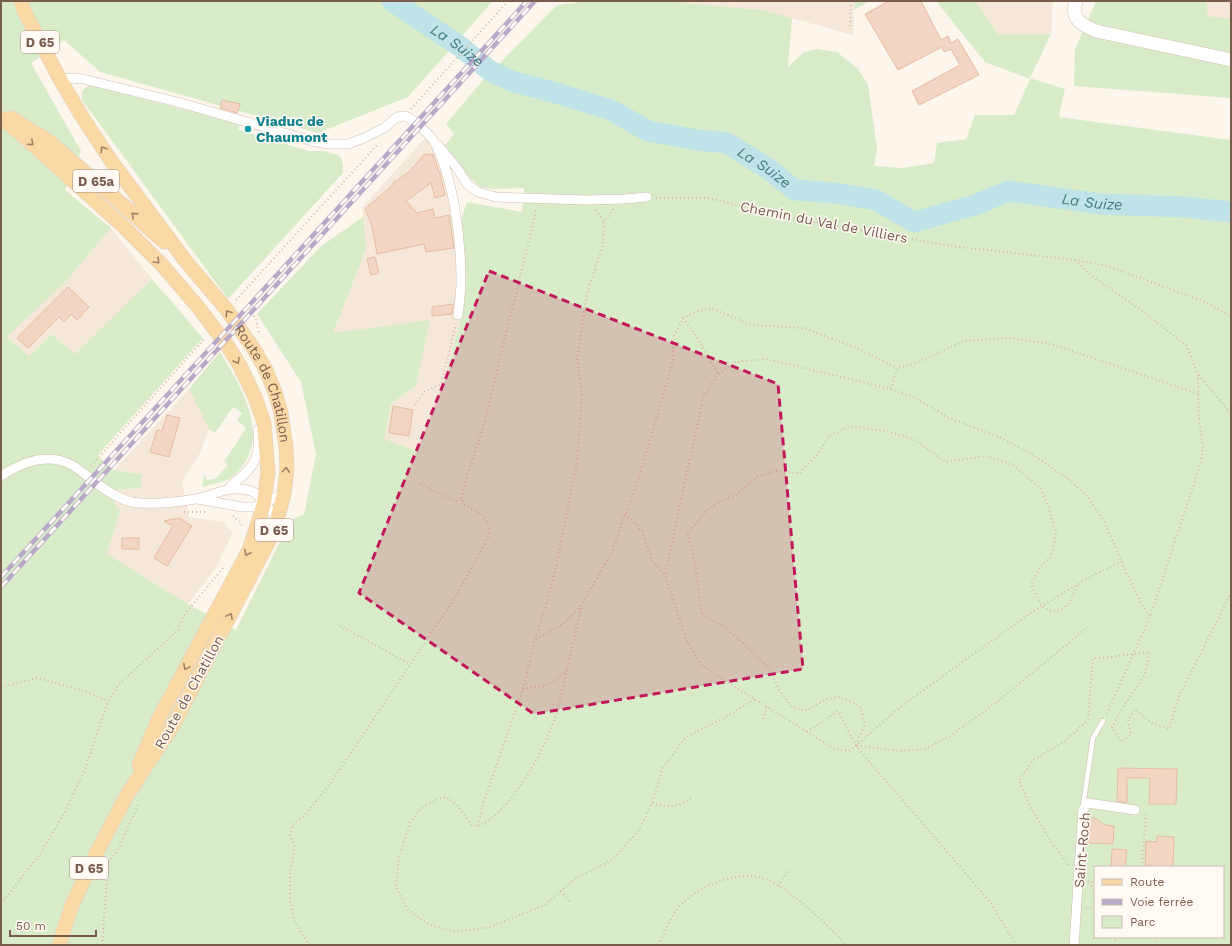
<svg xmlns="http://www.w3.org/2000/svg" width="1232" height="946" font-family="'Work Sans',sans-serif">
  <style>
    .residential { fill: #f5e8da }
    .green { fill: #d8ecc9; fill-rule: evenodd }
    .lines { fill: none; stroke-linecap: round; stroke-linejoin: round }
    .river { stroke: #bfe3e8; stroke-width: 21 }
    .building { fill: #f3d5c3; stroke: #e6bba3 }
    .lane-casing { stroke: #d1beb0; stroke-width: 5.5 }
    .street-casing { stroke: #d1beb0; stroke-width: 10 }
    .secondary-casing { stroke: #d6c0b0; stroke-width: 14 }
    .primary-casing { stroke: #dad1cd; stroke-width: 15 }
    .path { stroke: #d9b8a5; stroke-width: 2; stroke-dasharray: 1 3; stroke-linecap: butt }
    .lane { stroke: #fff; stroke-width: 4.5 }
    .street { stroke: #fff; stroke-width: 9 }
    .secondary { stroke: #fff; stroke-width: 13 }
    .primary { stroke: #fbd9a5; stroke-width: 14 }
    .rail-casing { stroke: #b9a8c9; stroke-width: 4.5 }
    .rail { stroke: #fffaf3; stroke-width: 3; stroke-dasharray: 9; stroke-linecap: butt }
    .oneway { stroke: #a18267 }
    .marked { fill: #c2185b; fill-opacity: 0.2; stroke: #c2185b; stroke-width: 3; stroke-dasharray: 8 5; stroke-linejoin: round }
    .culture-dot { fill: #0f9aa8; stroke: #fffaf3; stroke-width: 1.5 }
    .labels { text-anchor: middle; stroke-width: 3; stroke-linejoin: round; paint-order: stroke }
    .shield { fill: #fffaf3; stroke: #a28b7f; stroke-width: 1 }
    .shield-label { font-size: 13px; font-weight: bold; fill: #7a5c4d }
    .culture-label { font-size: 14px; font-weight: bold; fill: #0d838f; stroke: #fffaf3; text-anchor: start }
    .street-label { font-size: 14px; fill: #7a5c4d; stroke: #fffaf3 }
    .water-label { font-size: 15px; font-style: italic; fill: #437c86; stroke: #fffaf3 }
  </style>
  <rect width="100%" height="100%" fill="#fdf6ec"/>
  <g class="residential">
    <polygon points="663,1 855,1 853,35 762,10"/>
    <polygon points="975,1 1053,1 1051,34 998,34"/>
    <polygon points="1206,1 1231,1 1231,19 1208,16"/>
    <polygon points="425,138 437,151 451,214 461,220 467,280 461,318 443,386 418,451 384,439 391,404 416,386 333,333 366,249 362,208"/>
    <polygon points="111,228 152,279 75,354 51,334 29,356 7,337 66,281"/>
    <polygon points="189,389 209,429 199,455 182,481 189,517 223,522 233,533 216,568 188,604 107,554 120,511 114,503 117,490 141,488 141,474 114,470"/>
  </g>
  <g class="green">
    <path d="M1,1H493L408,97L318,133L100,72L64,40L31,63L81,151L65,190L111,228L66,281L7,337L29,356L51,334L75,354L152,279L203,338L97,456L114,470L141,474V488L117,490L114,503L120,511L107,554L188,604L236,630L291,520L304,514L316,454L301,382L257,314L320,247L363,217L366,249L333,333L430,320L416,386L391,404L384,439L418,451L443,386L461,318L467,280L461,220L467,202L522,212L524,188L493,189L480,187L469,177L445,145L454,134L446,124L482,81L557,5L588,1H663L762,10L792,18L788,67L804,52L817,49L837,52L857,68L868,84L877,149L874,166L902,168L934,163L937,143L966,139L975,115H1014L1030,79L985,62L936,1H975L998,34H1051L1030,78L1065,89L1059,117L1231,140V945H1ZM1095,867H1223V937H1095Z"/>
    <polygon points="855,1 870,1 854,10"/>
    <polygon points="1096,1 1206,1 1208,16 1231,19 1231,98 1074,86 1075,49"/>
    <polygon points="89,85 240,124 238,130 309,151 325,151 340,156 343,164 343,173 228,299 82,100 82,91"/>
    <path d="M220,352C238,382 266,426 246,461C242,467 236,475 229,479C221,483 211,484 202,487L204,474L207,480L215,479L228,465L224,462L246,428L237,420L242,413L233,407L215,433L209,429L189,389Z"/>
  </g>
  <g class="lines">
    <path class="river" id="s1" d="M392,1L461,47L490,71L514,82L553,92L611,110L648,131L697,140L727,143L770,170L795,190L836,193L876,200L914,222L975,205L1009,191L1100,204L1184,207L1231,212"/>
  </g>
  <g class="building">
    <polygon points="889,1 921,1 941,40 948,36 951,43 958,39 979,75 919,105 912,91 960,65 951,49 944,52 942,47 898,70 865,14"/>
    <polygon points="222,100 240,104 237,113 220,108"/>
    <polygon points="433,154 439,172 440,173 445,195 435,198 431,183 406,201 417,213 433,209 435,218 449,215 454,248 426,252 424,244 377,254 372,226 365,209 394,184 393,183 409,172 424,155"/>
    <polygon points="375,257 379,273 371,275 367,259"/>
    <polygon points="68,287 89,307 77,320 71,314 64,322 59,317 28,348 17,338"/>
    <polygon points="453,304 452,314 432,316 432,307"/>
    <polygon points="393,406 413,410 409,436 389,433"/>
    <polygon points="167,415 180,418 169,457 150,452 157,430 162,431"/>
    <polygon points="179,518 192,526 167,566 154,558 173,526 164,521"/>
    <rect x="122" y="538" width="17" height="11"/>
    <polygon points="1118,768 1177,769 1176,804 1149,804 1150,778 1127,778 1127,803 1117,801"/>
    <polygon points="1093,817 1105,825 1114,826 1113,844 1087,843 1088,822"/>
    <polygon points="1157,836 1174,837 1173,867 1145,867 1146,841 1157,842"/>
    <polygon points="1112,849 1127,850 1125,867 1111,867"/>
  </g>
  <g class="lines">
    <g class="lane-casing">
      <polyline id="lane" points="1083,806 1093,738 1103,721"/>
    </g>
    <g class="street-casing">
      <g id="street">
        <path d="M61,81L69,78L83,79L181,103L312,141L328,144H348L364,138L384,128L397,117L404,116L408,117C416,124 427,131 433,140C454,176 461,240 461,282C461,293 459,304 458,315"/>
        <polyline points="438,145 457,168 468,185 478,192 496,197 585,200 624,199 647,197"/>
        <path d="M1,476C22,462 48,452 72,465C82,471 90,479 99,485C109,492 119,499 132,502C147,505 180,502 195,499C216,495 225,486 248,490C260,492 271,511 277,520"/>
        <path d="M229,488C251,468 261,463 258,430"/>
        <polyline points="197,499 242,507 254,507 284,494"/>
        <polyline points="1074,945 1083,809 1088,803 1135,810"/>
      </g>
    </g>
    <g class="secondary-casing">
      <path id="secondary" d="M1076,1C1070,19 1082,25 1096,31L1231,60"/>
    </g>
    <g class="primary-casing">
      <g id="primary">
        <path id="s2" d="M21,1L25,13L61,81L81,115L109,158L184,259L227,310L255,351L265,368L275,392L281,413L286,447L287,469L284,494L274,531L172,727L127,795L98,850L72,905L59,945"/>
        <polyline points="1,118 21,134 123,226 163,266 198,307 229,348 240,366 255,397 264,423 268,472 264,503 250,548 159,718 139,765"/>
        <polyline points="11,118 50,142 132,213 164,242"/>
      </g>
    </g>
    <g class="path">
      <polyline points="850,26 851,1"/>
      <polyline points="411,109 508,1"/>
      <polyline points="656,198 707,198 814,222 951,246 1075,260 1108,266 1205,302 1231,317"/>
      <polyline points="613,209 604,222 603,244 587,293 577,359 582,394 577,463 556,566 547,603 535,639 523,689 482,807 478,826 473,826 457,805 447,797 438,799 420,809 410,823 399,857 396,887 407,909 428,924 455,932 490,927 545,905 576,878 612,860 639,830 652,803 663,768 686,737 724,718 755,699"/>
      <polyline points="596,210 604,222"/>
      <polyline points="1075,260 1092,276 1148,315 1187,346 1198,375 1199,419 1203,447 1201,462 1150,617 1106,715"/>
      <polyline points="236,300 379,143"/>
      <polyline points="250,309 256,319 259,334"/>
      <polyline points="683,318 696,336 718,374"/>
      <polyline points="1199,375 1231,414"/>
      <polyline points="891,389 897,368 916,363 964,341 1009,338 1051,344 1199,394"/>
      <polyline points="415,405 424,392 441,384 456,324"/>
      <polyline points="91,466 205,338"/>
      <polyline points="420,484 455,501 462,499"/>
      <polyline points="184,512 207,512"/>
      <polyline points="625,514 642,531 653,562 665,575"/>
      <polyline points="233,516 240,522 243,528"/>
      <polyline points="1122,562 1095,574 1032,612 900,707 856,746 848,751 835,749 719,677 699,662 686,639 665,575 703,398 718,374 735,362 766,359 891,389 915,398 949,418 999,437 1032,454 1066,477 1088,497 1104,521 1122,562 1123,566 1141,603 1150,617"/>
      <polyline points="340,626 410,664"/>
      <polyline points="536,639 564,623 581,606 611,553 638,481 672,365 674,336 683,318 698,311 711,308 752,325 804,328 857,348 897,368"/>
      <polyline points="1,687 37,678 81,690 108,701"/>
      <polyline points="523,689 544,686 557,679 567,670 581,608"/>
      <polyline points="763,719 767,707"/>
      <polyline points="807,732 838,711 856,746 991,903 1016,945"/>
      <polyline points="856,745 865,724 860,706 839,697 827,699 805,711 791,706 780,691 766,665 745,645 725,627 702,615 695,561 688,534 704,513 717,503 737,494 757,477 775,471 800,473 817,455 829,436 850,426 886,431 913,439 946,462 986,456 1013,465 1040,488 1048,506 1056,532 1051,557 1040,567 1031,585 1042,606 1050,611 1061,610 1069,603 1079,583"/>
      <polyline points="857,746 901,751 925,749 950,736 998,701 1088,627"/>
      <path d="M652,803C670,808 678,807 693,797"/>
      <path d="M478,826C512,812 543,752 555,718C560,703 563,686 567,670"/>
      <polyline points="108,862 117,852 138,805"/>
      <polyline points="1069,865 1053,845 1031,808 1019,780 1034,760 1065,741 1088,720 1093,658 1111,657 1150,652 1144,676 1125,704 1112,727 1121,742 1131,735 1128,720 1135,709 1152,723 1169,729 1179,696 1231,593"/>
      <polyline points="1130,867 1130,866"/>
      <polyline points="1142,867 1146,812"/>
      <polyline points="1088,880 1095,884"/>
      <polyline points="1088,883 1095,889"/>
      <polyline points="778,886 788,870"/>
      <polyline points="561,891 570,902"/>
      <polyline points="1,904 40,854 64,814 85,769 108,701 120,683 179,629 184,615 224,567"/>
      <polyline points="1086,908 1095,909"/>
      <polyline points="102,945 108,861"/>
      <polyline points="310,945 303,936 294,920 290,898 290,871 295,848 290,835 293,824 305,815 330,784 454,599 484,546 488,537 489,527 487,521 482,515 465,505 462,499 462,492 482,431 535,216 536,208"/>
      <path d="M658,945C664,934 669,922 675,912C691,888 740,867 768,880C794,892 821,920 842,940L844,945"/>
      <polyline points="1115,945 1115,937"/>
      <polyline points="1155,945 1159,937"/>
    </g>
    <use href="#lane" class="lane"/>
    <use href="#street" class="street"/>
    <use href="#secondary" class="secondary"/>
    <use href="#primary" class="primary"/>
    <g class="rail-casing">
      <g id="rail">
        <polyline points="1,577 527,1"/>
        <polyline points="1,587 535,1"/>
      </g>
    </g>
    <use href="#rail" class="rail"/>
  </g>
  <defs><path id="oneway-chevron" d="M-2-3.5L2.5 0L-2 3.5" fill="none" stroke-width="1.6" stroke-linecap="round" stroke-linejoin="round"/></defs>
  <g class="oneway">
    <use href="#oneway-chevron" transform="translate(31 143) rotate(42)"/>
    <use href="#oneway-chevron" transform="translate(103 149) rotate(-124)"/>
    <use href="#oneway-chevron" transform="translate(134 215) rotate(-138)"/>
    <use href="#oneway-chevron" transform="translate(157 261) rotate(45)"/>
    <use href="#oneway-chevron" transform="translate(228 313) rotate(-126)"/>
    <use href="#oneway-chevron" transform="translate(237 361) rotate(59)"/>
    <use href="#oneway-chevron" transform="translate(286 470) rotate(-86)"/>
    <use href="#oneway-chevron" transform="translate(247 553) rotate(117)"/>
    <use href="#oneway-chevron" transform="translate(230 616) rotate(-62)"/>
    <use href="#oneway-chevron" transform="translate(186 667) rotate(118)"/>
  </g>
  <path class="marked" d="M489,271L778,384L803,669L534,714L359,593Z"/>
  <circle class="culture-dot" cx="248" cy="129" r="4"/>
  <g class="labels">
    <g class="shield">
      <rect x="21" y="31" width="38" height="22" rx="3"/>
      <rect x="73" y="170" width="46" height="22" rx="3"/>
      <rect x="255" y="519" width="38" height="22" rx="3"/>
      <rect x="70" y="857" width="38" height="22" rx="3"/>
    </g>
    <g class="shield-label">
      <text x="40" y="47">D 65</text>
      <text x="96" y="186">D 65a</text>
      <text x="274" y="535">D 65</text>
      <text x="89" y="873">D 65</text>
    </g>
    <g class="culture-label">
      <text x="256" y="126">Viaduc de<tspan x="256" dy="16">Chaumont</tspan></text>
    </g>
    <g class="street-label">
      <text transform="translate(824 222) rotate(11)" y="5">Chemin du Val de Villiers</text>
      <text dy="5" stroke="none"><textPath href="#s2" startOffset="456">Route de Chatillon</textPath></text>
      <text transform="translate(189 692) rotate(-61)" y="5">Route de Chatillon</text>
      <text transform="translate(1082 850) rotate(-85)" y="5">Saint-Roch</text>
    </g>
    <g class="water-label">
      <text dy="5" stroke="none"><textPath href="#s1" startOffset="79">La Suize</textPath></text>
      <text dy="5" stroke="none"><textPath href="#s1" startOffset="415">La Suize</textPath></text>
      <text dy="5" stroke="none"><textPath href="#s1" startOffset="763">La Suize</textPath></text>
    </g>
  </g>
  <rect width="1232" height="946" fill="none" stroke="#7a5c4d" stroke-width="4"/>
  <rect x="1094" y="866" width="130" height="72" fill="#fffaf3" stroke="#cabbb1"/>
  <rect x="1102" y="879" width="20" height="6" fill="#fbd9a5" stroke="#cabbb1"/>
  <text x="1130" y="886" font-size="12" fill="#7a5c4d">Route</text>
  <rect x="1102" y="899" width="20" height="6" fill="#b9a8c9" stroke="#cabbb1"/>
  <text x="1130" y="906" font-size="12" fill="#7a5c4d">Voie ferrée</text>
  <rect x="1102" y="916" width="20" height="12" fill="#d8ecc9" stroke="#cabbb1"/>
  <text x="1130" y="926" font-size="12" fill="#7a5c4d">Parc</text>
  <path d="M10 930v6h86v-6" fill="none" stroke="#7a5c4d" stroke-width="2"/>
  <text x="16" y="930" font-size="12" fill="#7a5c4d" stroke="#fffaf3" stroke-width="3" paint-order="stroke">50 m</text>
</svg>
